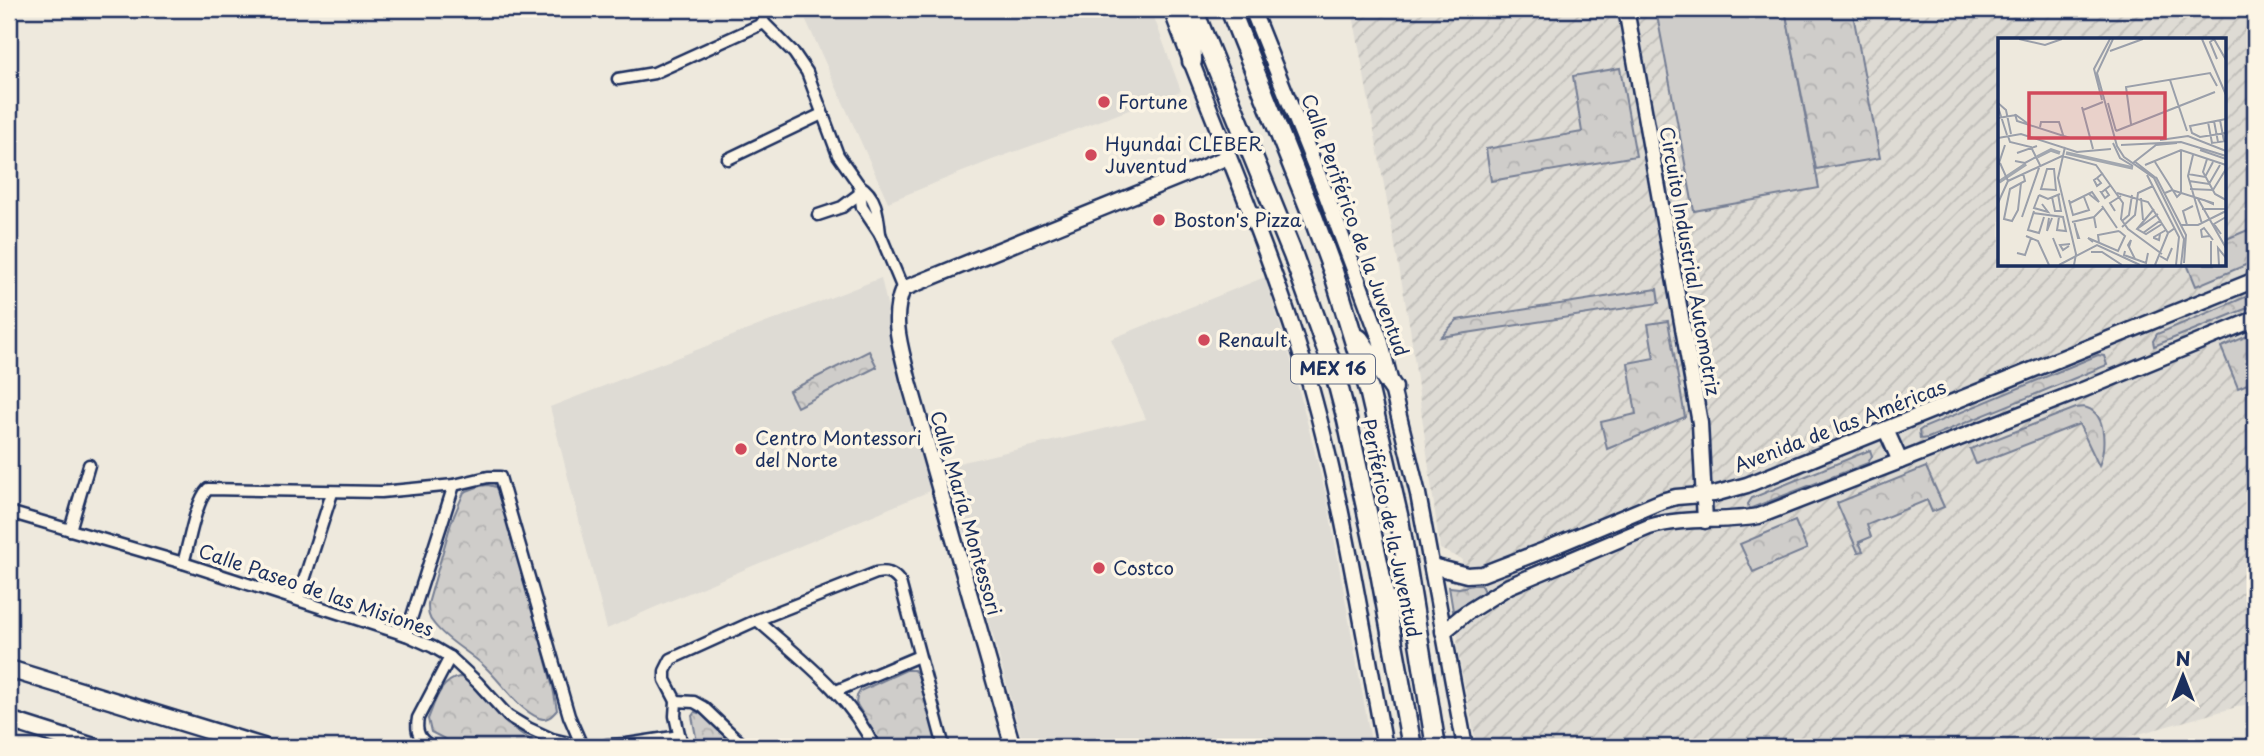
<svg xmlns="http://www.w3.org/2000/svg" width="2264" height="756" font-family="'Playpen Sans',sans-serif">
  <style>
    .built { fill: #dedbd4 }
    .industrial { fill: url(#industrial-furrows); fill-rule: evenodd }
    .green { fill: #cfcdca; stroke: #757e94; stroke-width: 2 }
    .park { fill: url(#park-crowns); stroke: #757e94; stroke-width: 2 }
    .lines { fill: none; stroke-linecap: round; stroke-linejoin: round }
    .street-casing { stroke: #1b2f5e; stroke-width: 15 }
    .secondary-casing { stroke: #1b2f5e; stroke-width: 19 }
    .primary-casing { stroke: #1b2f5e; stroke-width: 21 }
    .highway-casing { stroke: #1b2f5e; stroke-width: 23 }
    .street { stroke: #fcf5e5; stroke-width: 10 }
    .secondary { stroke: #fcf5e5; stroke-width: 14 }
    .primary { stroke: #fcf5e5; stroke-width: 16 }
    .highway { stroke: #fcf5e5; stroke-width: 18 }
    .poi-dot { fill: #d1495b; stroke: #fcf5e5; stroke-width: 2.5 }
    .labels { text-anchor: middle; stroke-width: 7; stroke-linejoin: round; paint-order: stroke }
    .shield { fill: #fcf5e5; stroke: #5e6a86; stroke-width: 2 }
    .shield-label { font-size: 18px; font-weight: bold; fill: #1b2f5e }
    .poi-label { font-size: 19px; fill: #1b2f5e; stroke: #fcf5e5; text-anchor: start }
    .street-label { font-size: 19px; fill: #1b2f5e; stroke: #fcf5e5 }
    .inset-river { fill: none; stroke: #a2a7af; stroke-width: 3.5 }
    .inset-road { fill: none; stroke: #9a9faa; stroke-width: 2 }
    .view { fill: #d1495b; fill-opacity: 0.15; stroke: #d1495b; stroke-width: 3.5 }
    .inset-edge { fill: none; stroke: #1b2f5e; stroke-width: 3.5 }
  </style>
  <defs>
    <pattern id="industrial-furrows" width="10" height="10" patternUnits="userSpaceOnUse" patternTransform="scale(1.75)"><rect width="10" height="10" fill="#dedbd4"/><path d="M-1 1l2-2M0 10L10 0M9 11l2-2" fill="none" stroke="#bebcb8"/></pattern>
    <pattern id="park-crowns" width="20" height="18" patternUnits="userSpaceOnUse" patternTransform="scale(1.75)"><rect width="20" height="18" fill="#cfcdca"/><path d="M2 6a3 3 0 1 1 6 0M12 15a3 3 0 1 1 6 0" fill="none" stroke="#b1b0b0"/></pattern>
  </defs>
  <rect width="100%" height="100%" fill="#eee9dd"/>
  <filter id="ink" filterUnits="userSpaceOnUse"><feTurbulence type="fractalNoise" baseFrequency=".0143" numOctaves="2"/><feDisplacementMap in="SourceGraphic" scale="14" xChannelSelector="R" yChannelSelector="G"/><feConvolveMatrix kernelMatrix="1 2 1 2 8 2 1 2 1" color-interpolation-filters="sRGB"/></filter>
  <g filter="url(#ink)">
    <g class="built">
      <polygon points="801,9 1151,9 1181,91 992,160 888,202"/>
      <polygon points="1265,277 1291,360 1327,499 1372,747 1024,747 946,466 1146,419 1111,339"/>
      <polygon points="881,278 930,491 651,609 607,629 550,407"/>
    </g>
    <path class="industrial" d="M1352,9H2255V702L2091,747H1477L1457,648L1462,559L1440,549L1410,328ZM2000,40H2224V264H2000Z"/>
    <polygon class="green" points="1785,9 1819,188 1694,211 1656,10"/>
    <g class="park">
      <polygon points="1785,9 1852,9 1880,158 1816,169"/>
      <polygon points="1620,68 1636,156 1491,181 1486,149 1582,132 1573,76"/>
      <polygon points="2255,227 2255,261 2196,286 2187,264 2224,264 2224,240"/>
      <polygon points="1657,289 1659,303 1441,337 1457,320"/>
      <polygon points="2255,293 2255,305 2154,346 2153,341 2157,334"/>
      <polygon points="1668,321 1685,417 1607,449 1601,422 1636,414 1628,363 1654,358 1648,324"/>
      <polygon points="2255,333 2255,381 2238,388 2221,347"/>
      <polygon points="869,351 877,367 797,407 789,391"/>
      <polygon points="2098,355 2104,356 2107,365 1928,438 1920,439 1919,431 1923,428"/>
      <path d="M2076,408C2080,408 2084,406 2087,408C2108,415 2105,450 2099,466L2079,424L1976,464L1970,449Z"/>
      <polygon points="1870,450 1872,456 1868,463 1749,509 1748,504 1752,498"/>
      <polygon points="1926,467 1944,507 1932,512 1927,500 1867,525 1871,537 1859,542 1863,551 1858,552 1837,503"/>
      <path d="M488,485L496,487L502,492L553,688L557,710C552,716 547,721 539,718C516,708 502,682 484,666C468,651 447,641 434,624C428,618 428,612 428,604L451,523L464,492L480,486Z"/>
      <polygon points="1795,521 1807,549 1753,572 1740,544"/>
      <polygon points="1473,585 1481,585 1484,592 1477,598 1453,611 1449,587 1459,588"/>
      <polygon points="906,670 914,670 919,676 938,747 883,747 856,703 857,696 860,691"/>
      <path d="M459,677L465,678L507,724L541,747H460L431,732L428,719C435,702 440,681 459,677Z"/>
      <polygon points="695,712 705,715 739,747 698,747 692,716"/>
    </g>
    <g class="lines">
      <g class="street-casing">
        <g id="street">
          <polyline points="760,9 764,23 794,53 807,72 838,155 859,185"/>
          <polyline points="618,79 654,73 764,23"/>
          <polyline points="728,159 822,114"/>
          <path d="M859,185C877,196 878,215 880,234L862,207Z"/>
          <polyline points="818,215 842,207 862,192"/>
          <polyline points="880,234 903,289"/>
          <polyline points="9,512 183,563 406,635 433,647 450,657 478,683 508,716 528,728 552,739 585,747"/>
          <polyline points="70,530 89,465"/>
          <path d="M183,563C189,545 195,502 208,489L381,492L454,485L488,477H500L569,716L582,746"/>
          <polyline points="298,599 332,493"/>
          <path d="M757,620C800,658 849,694 874,747"/>
          <polyline points="406,635 454,485"/>
          <polyline points="836,691 919,656"/>
          <polyline points="676,701 694,702 703,707 745,747"/>
          <path d="M432,747C420,740 415,733 418,718L450,657"/>
          <polyline points="603,747 607,745 627,744 680,736"/>
          <path d="M682,747L675,716L676,701L665,680V671L671,659L757,620L876,573C887,571 893,573 900,582L944,747"/>
        </g>
      </g>
      <g class="secondary-casing">
        <g id="secondary">
          <path d="M1171,9C1218,135 1274,258 1311,388C1344,506 1362,627 1385,747"/>
          <polyline points="1252,9 1324,189 1380,339 1418,494 1465,747"/>
          <polyline points="1626,9 1700,423 1705,521"/>
          <polyline points="1886,430 1900,461"/>
          <polyline points="1432,566 1467,575 1482,574 1547,549 1662,501 1676,497 1714,494 1747,485 2255,280"/>
          <path d="M1443,632L1466,613L1509,586L1649,527C1685,516 1722,523 1759,516L2085,389L2255,319"/>
          <path d="M1013,747L908,378C901,348 890,319 903,289L1228,157"/>
        </g>
      </g>
      <g class="primary-casing">
        <g id="primary">
          <polyline points="9,669 263,747"/>
          <polyline points="9,720 94,747"/>
        </g>
      </g>
      <g class="highway-casing">
        <g id="highway">
          <polyline points="1193,9 1293,255 1334,370 1347,420 1379,567 1412,747"/>
          <polyline points="1230,9 1313,217 1333,271 1369,390 1399,519 1436,747"/>
          <polyline points="1191,16 1192,61"/>
          <polyline points="1359,339 1393,388"/>
        </g>
      </g>
      <use href="#street" class="street"/>
      <use href="#secondary" class="secondary"/>
      <use href="#primary" class="primary"/>
      <use href="#highway" class="highway"/>
    </g>
  </g>
  <g class="poi-dot">
    <circle cx="1104" cy="102" r="7"/>
    <circle cx="1091" cy="155" r="7"/>
    <circle cx="1159" cy="220" r="7"/>
    <circle cx="1204" cy="340" r="7"/>
    <circle cx="741" cy="449" r="7"/>
    <circle cx="1099" cy="568" r="7"/>
  </g>
  <g class="labels">
    <rect class="shield" x="1291" y="354.5" width="84" height="29" rx="5"/>
    <g class="shield-label">
      <text x="1333" y="375">MEX 16</text>
    </g>
    <g class="poi-label">
      <text x="1118" y="109">Fortune</text>
      <text x="1105" y="151">Hyundai CLEBER<tspan x="1105" dy="22">Juventud</tspan></text>
      <text x="1173" y="227">Boston's Pizza</text>
      <text x="1218" y="347">Renault</text>
      <text x="755" y="445">Centro Montessori<tspan x="755" dy="22">del Norte</tspan></text>
      <text x="1113" y="575">Costco</text>
    </g>
    <g class="street-label">
      <text transform="translate(1355 225) rotate(70)" y="7">Calle Periférico de la Juventud</text>
      <text transform="translate(1690 261) rotate(80)" y="7">Circuito Industrial Automotriz</text>
      <text transform="translate(1840 426) rotate(-21)" y="7">Avenida de las Américas</text>
      <text transform="translate(966 513) rotate(74)" y="7">Calle María Montessori</text>
      <text transform="translate(1391 528) rotate(78)" y="7">Periférico de la Juventud</text>
      <text transform="translate(316 590) rotate(19)" y="7">Calle Paseo de las Misiones</text>
    </g>
  </g>
  <g transform="translate(1998 38)">
    <rect width="228" height="228" fill="#eee9dd"/>
    <path class="inset-river" d="M68,115L135,130M39,119L53,112L62,115M1,144L28,126"/>
    <path class="inset-road" d="M21,1L47,7L64,1M115,1L99,35L119,108L126,119L156,140L186,201L183,227M204,1L228,57M112,13L145,1M219,21L212,4L216,1L228,22M172,42L189,93M104,62L96,31L112,1M0,65L8,72L13,96M110,65L118,93M0,69L9,97M84,69L95,111M85,72L105,64M17,76L19,83L72,100M0,80L18,77L29,85M228,81L192,88L194,95L202,99L228,95M222,82L226,103M216,83L220,104M210,84L214,105L228,103M133,86L128,49L212,35L219,48M42,89L43,84H61L66,100M118,93L217,54M10,98L12,104L33,109L42,127L24,179M0,100L23,96L79,114L113,111M162,102L190,98L228,113M115,105L122,120L135,128M123,107L183,104L228,118M67,109L60,140L78,216L76,227M202,112L228,121M19,115L39,108M195,117L190,138L204,186M209,121L205,134L217,156L228,162M17,123L27,125L38,119M136,123L158,140M157,124L179,159L183,155V112M135,125L158,107L179,105M147,127L183,112L228,127M0,128L7,107M49,131H56L58,152L43,151ZM190,136L207,139L215,124M149,137L181,199L178,227M158,139L188,197L186,225M99,140L103,145L99,148L96,142L99,140L105,135M10,143L64,118L98,127L125,165L123,181L130,191L164,216M191,143L211,146L222,127M23,145L20,172L14,183L6,181L12,151L27,143L25,135M107,151L111,157L107,160L103,154H104L113,147M192,151L215,152L228,131M119,155L150,164L170,195M167,155L174,152L215,165V166L206,162M41,157L36,170L50,174L44,166M41,157L50,161L62,156M54,159L57,173H63L60,156M143,160L145,182M200,161L228,210M71,162L75,177L91,172L86,159M0,165L10,143L2,125M72,165L94,154L101,164L91,156M104,168L119,190M156,171L139,191L148,196L164,186M204,171H228M36,173L30,192L41,195L46,179M117,173L112,165L123,158M35,175L65,179L68,193L59,192L61,179M51,180L49,193L54,180M76,183L80,200H81L78,191M124,183L131,177L134,157M74,184L96,179M182,187H200L228,173M189,187L185,173L195,168M124,189L137,177L140,155L155,148M98,190L96,179L105,170M139,191L160,176M145,195L163,182M162,196L161,202L156,200V199L168,192M223,196L216,186L228,179M28,198L40,203L51,227M212,198L204,199L203,192L206,190L215,202M55,200L63,220M95,204L90,200L120,213L127,198L121,193M101,205L100,197L121,193M71,208L65,212L62,207L72,206M131,209L133,202L130,207L137,221M127,213L126,217L148,225L150,215M93,214H104L124,227M19,215L27,217L33,200M162,218L169,222L174,210M61,227L99,207L142,227M157,227L170,195L177,190M213,227V203M221,227L220,210L228,220"/>
    <path class="view" d="M31,55H167V100H31Z"/>
    <rect width="228" height="228" class="inset-edge"/>
  </g>
  <rect width="2264" height="756" fill="none" stroke="#fcf5e5" stroke-width="35"/>
  <rect x="18" y="18" width="2229" height="721" fill="none" stroke="#1b2f5e" stroke-width="2.5" filter="url(#ink)"/>
  <g transform="translate(2183 676)" stroke="#fcf5e5" stroke-width="5" paint-order="stroke">
  <path d="M0-5L12 26L0 18L-12 26Z" fill="#1b2f5e"/>
  <text y="-10" font-size="19" font-weight="bold" text-anchor="middle" fill="#1b2f5e">N</text>
  </g>
</svg>
